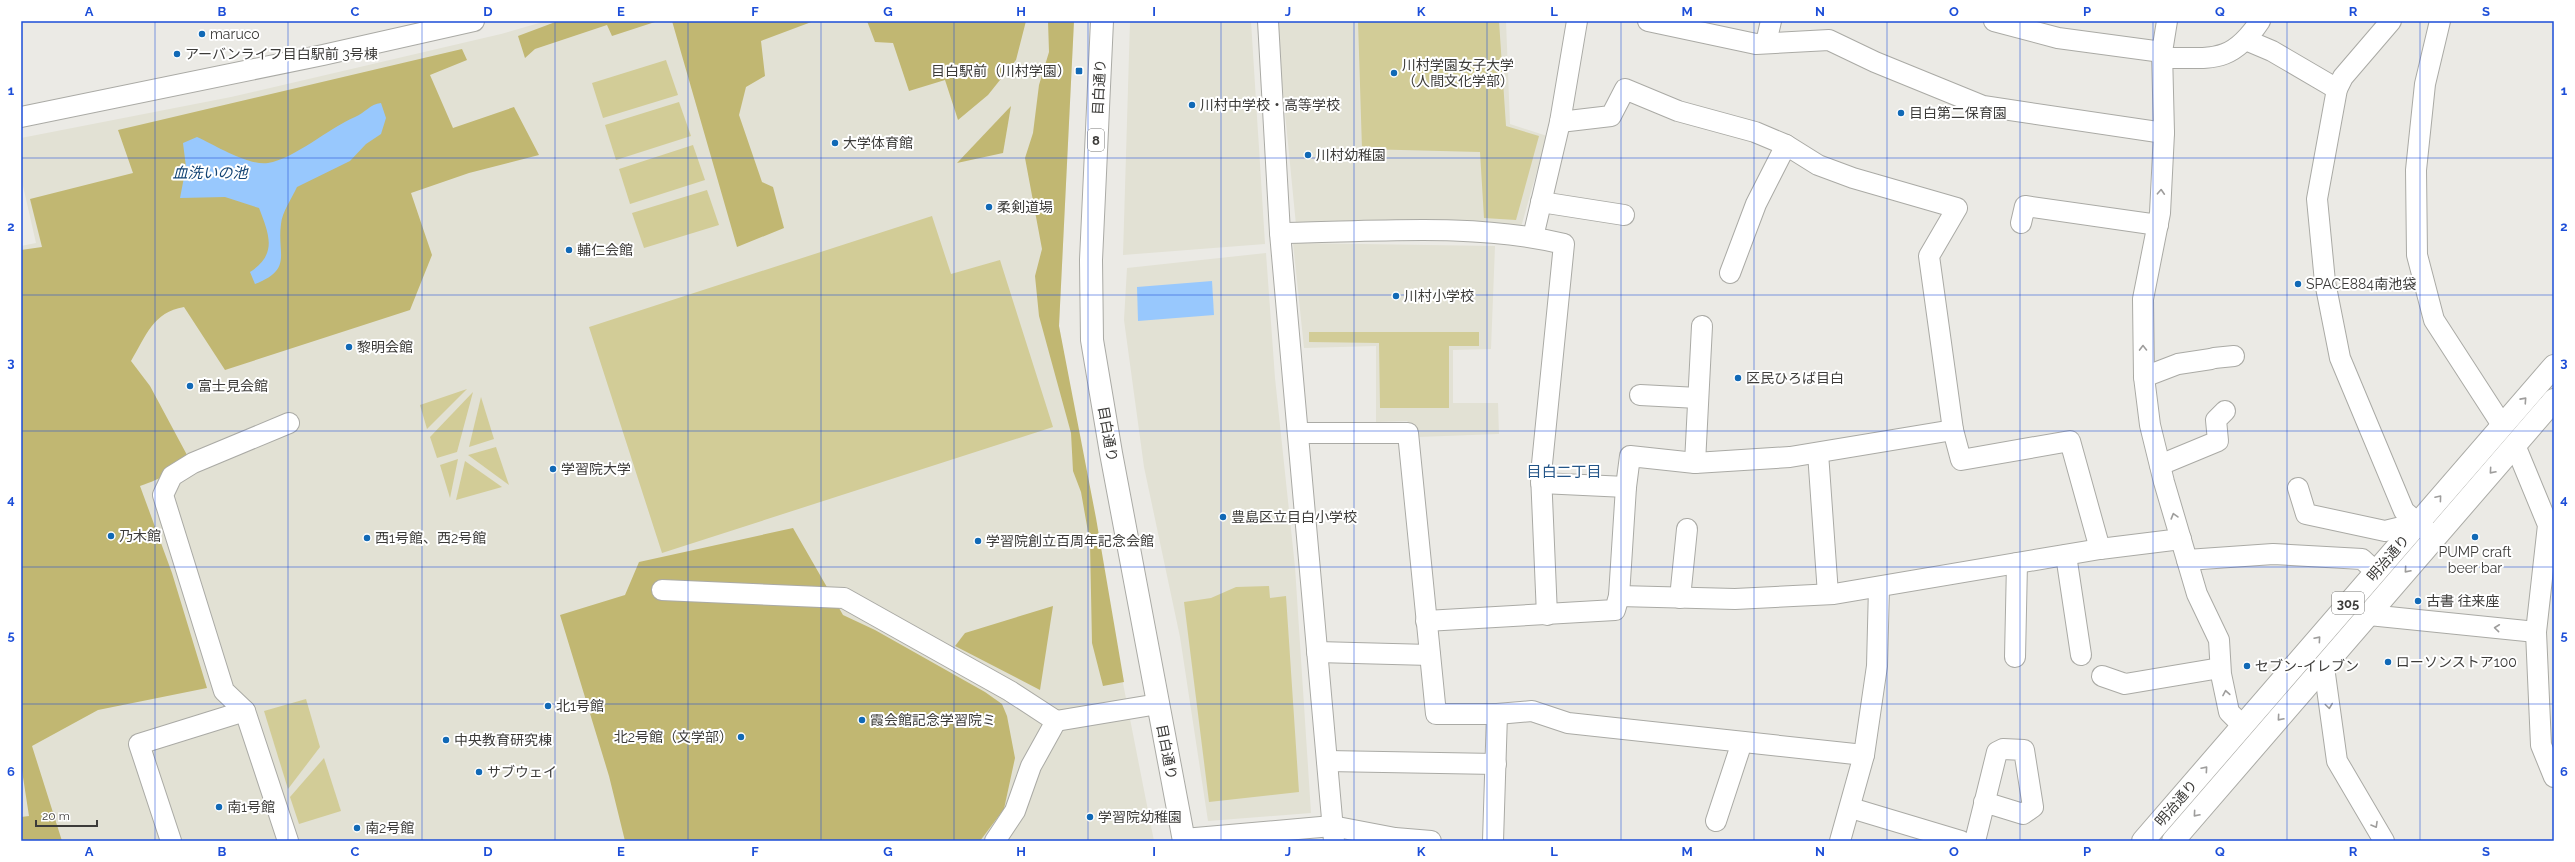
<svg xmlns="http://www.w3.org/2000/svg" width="2575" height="862" font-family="Raleway,'Noto Sans JP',sans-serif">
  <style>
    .built { fill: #e2e1d4 }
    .green { fill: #d2cc97 }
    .forest { fill: #c1b772 }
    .water { fill: #98c8fd }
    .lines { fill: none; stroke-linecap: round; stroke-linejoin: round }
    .minor-casing { stroke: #aaaaa5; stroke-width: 22 }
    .major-casing { stroke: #aaaaa5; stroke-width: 24 }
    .minor { stroke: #fff; stroke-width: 20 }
    .major { stroke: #fff; stroke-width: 22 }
    .oneway { stroke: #9e9d9c }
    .grid { fill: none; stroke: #1d4ed8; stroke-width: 1; stroke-opacity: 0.55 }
    .poi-dot { fill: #1169b6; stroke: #fff; stroke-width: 1.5 }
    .labels { text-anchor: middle; stroke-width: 4; stroke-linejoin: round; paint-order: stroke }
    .shield { fill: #fff; stroke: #767674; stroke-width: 1 }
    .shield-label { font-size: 13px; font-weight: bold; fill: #3c3b39 }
    .poi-label { font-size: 14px; fill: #3c3b39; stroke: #fff; text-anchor: start }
    .street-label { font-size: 14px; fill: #3c3b39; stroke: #fff }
    .water-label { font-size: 15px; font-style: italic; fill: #134474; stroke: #fff }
    .neighbourhood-label { font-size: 15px; fill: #235588; stroke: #fff }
    .neatline { fill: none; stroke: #1d4ed8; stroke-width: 1.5 }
    .grid-label { font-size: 13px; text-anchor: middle; font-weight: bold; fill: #1d4ed8 }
  </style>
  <rect width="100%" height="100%" fill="#ebeae5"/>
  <g class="built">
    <polygon points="546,21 1074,21 1059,326 1109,612 1154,841 21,841 21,246 36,243 21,177 21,138 231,97 501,34"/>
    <polygon points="1130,21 1251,21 1265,244 1123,255"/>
    <polygon points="1276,21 1506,21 1510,124 1547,136 1521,227 1296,225"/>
    <polygon points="1293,243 1495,246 1491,349 1453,350 1453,403 1498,403 1499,434 1417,437 1415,428 1407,421 1376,422 1376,346 1304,348"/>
    <polygon points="1266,253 1275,378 1295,567 1311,813 1208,821 1180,637 1144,467 1124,320 1127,268"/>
  </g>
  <g class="green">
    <polygon points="1358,21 1499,21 1506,126 1539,136 1516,220 1484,218 1480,152 1362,149"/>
    <polygon points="666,60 678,95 603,118 592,83"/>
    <polygon points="679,102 691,136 616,160 605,125"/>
    <polygon points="693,145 705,180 630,204 619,169"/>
    <polygon points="707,190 719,225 644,248 632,213"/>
    <polygon points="932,216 951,274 1000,260 1053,427 662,553 589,327"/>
    <polygon points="1309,332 1479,332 1479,346 1449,346 1449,408 1380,408 1379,343 1309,342"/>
    <polygon points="467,389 427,429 420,405"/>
    <polygon points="473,392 457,452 437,458 430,437"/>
    <polygon points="481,397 494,439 469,447"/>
    <polygon points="496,447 509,485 468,455"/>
    <polygon points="458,459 450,498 440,465"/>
    <polygon points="465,461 502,487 456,500"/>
    <polygon points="1269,586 1270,598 1286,596 1299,792 1209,802 1184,602 1211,598 1236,587"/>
    <polygon points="306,699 320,747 288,789 264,711"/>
    <polygon points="324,758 341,811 299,824 290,797"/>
  </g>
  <g class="forest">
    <polygon points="558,21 658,21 612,36 607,25 535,49 525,58 518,36"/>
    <polygon points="672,21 814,21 761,41 765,76 746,87 739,115 762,182 773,187 784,228 737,247"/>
    <polygon points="867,21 1026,21 1016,60 988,95 958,120 945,80 909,91 893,43 875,42"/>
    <polygon points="1048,21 1074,21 1059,326 1096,518 1124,682 1103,686 1092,643 1090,543 1081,492 1073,471 1071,433 1039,316 1035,276 1042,249 1025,158 1033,133 1039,85 1049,52"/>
    <path d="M462,49L467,60L430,75L453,128L514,107L539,155L469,173L411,193L432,255L410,310L225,370L184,307C153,312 146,336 131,361L150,386L187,455C169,473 164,478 140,486L172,573L207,688L98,710L32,746L62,841H21V817L29,816L21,764V250L42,247L30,199L133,173L118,130Z"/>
    <polygon points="1011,106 1003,153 957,163"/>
    <polygon points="793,528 843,615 875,630 985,692 1002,704 1007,716 1015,758 1004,809 980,841 625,841 609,776 560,615 625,595 639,562"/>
    <polygon points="1053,606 1040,690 955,646 965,633"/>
  </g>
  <g class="water">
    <path d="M381,103L386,118L381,134L366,144L350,161L297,187C292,198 282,212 281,224C277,255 293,269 255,284L250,272C278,254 269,234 259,208L225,197L180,198L186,167L183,143L197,137C215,145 248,166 268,163C294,159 329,128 355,117C365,113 370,104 381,103Z"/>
    <polygon points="1212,281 1214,315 1138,321 1137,287"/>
  </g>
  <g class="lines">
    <g class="minor-casing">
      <g id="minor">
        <polyline points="1268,21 1280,233 1334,841"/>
        <polyline points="1648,21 1756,44 1829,40 1875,62 1983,106 2164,133"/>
        <polyline points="1994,21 2058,38 2162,52"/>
        <polyline points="2167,21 2162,52 2164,133 2160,213 2143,299 2144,377 2150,425 2164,482 2197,594 2219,640 2221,674 2229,712 2243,726"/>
        <polyline points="2391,21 2343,77 2337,89 2317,199 2325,282 2340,358 2404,511 2435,538"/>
        <polyline points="2440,21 2425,84 2416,170 2417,255 2434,320 2502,425"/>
        <polyline points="2246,40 2272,51 2337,89"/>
        <polyline points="1766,43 1771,21"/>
        <path d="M2162,58C2210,57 2230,66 2260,21"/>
        <polyline points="21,117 323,55 474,21"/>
        <polyline points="1560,122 1611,116 1625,89 1678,111 1755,132 1786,145 1818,165 1853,178 1957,208 1929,256 1953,430 1961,460 2070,441 2100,549"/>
        <polyline points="1541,202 1624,215"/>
        <polyline points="2021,223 2025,206 2158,225"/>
        <path d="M1280,233C1372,232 1474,222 1564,244L1541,474L1547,615"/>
        <polyline points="1533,237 1560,122 1577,21"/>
        <polyline points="1730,273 1756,204 1786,145"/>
        <polyline points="2214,358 2234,356"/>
        <polyline points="2144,377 2178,364 2211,359"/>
        <polyline points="1640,395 1698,398"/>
        <polyline points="1299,433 1408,433 1436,714 1497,714 1532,711 1568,723 1864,755"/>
        <polyline points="2515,445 2548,525 2536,632 2541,745 2554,777"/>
        <polyline points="1818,453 1828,594"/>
        <polyline points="1695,463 1702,326"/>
        <polyline points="2160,465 2218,441 2216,420 2225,411"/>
        <polyline points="1541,483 1626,487"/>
        <polyline points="2298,488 2306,514 2385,531 2418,523"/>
        <polyline points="2066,555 2081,655"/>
        <polyline points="2187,560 2273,554 2362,559 2376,572"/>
        <polyline points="662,590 844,598 1010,691 1056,721 1031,766 1015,811 995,841"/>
        <polyline points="1619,596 1735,599 1834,594 2100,549 2181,539"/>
        <polyline points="1680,598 1687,529"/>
        <polyline points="2369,615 2536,632"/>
        <polyline points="1426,621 1615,610 1619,596 1626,487 1630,456 1695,463 1790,457 1953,430"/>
        <polyline points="1317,652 1430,655"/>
        <polyline points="2015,657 2017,563"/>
        <polyline points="2324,667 2337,761 2384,841"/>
        <polyline points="2102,676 2125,684 2220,668"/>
        <polyline points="245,711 224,691 163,495 172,476 193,463 289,423"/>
        <polyline points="1056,721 1158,704"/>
        <polyline points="1327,761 1496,764"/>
        <polyline points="1851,808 1961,841"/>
        <polyline points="1716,821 1742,742"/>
        <polyline points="1184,839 1332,826 1395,838 1431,841"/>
        <polyline points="171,841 139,744 245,711 288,841"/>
        <polyline points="1493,841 1497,714"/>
        <polyline points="1840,841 1864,755 1877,666 1879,587"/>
        <polyline points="1975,841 1997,752 2003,749 2024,750 2033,807 2023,814 1984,802"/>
      </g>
    </g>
    <g class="major-casing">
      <g id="major">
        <polyline points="1102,21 1091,260 1092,340 1111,453 1184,841"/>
        <polyline points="2143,841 2554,366"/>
        <polyline points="2173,841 2554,400"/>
      </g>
    </g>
    <use href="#minor" class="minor"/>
    <use href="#major" class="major"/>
  </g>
  <defs><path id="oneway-chevron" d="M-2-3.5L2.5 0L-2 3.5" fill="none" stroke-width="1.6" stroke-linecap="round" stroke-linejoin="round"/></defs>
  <g class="oneway">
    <use href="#oneway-chevron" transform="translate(2161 192) rotate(-87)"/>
    <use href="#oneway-chevron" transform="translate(2143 348) rotate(-91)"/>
    <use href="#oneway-chevron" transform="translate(2524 400) rotate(-48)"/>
    <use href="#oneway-chevron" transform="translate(2492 471) rotate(131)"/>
    <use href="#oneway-chevron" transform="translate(2439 498) rotate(-50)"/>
    <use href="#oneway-chevron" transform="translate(2174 516) rotate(-106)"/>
    <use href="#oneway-chevron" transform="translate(2407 570) rotate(131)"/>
    <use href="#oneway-chevron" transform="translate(2497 628) rotate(-174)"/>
    <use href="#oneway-chevron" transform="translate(2318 639) rotate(-49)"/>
    <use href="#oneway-chevron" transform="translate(2226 693) rotate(-100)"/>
    <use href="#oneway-chevron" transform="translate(2329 706) rotate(82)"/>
    <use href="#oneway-chevron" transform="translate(2280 718) rotate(131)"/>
    <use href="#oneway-chevron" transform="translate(2205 769) rotate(-49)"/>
    <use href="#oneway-chevron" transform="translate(2196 814) rotate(131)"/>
    <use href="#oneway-chevron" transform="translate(2375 825) rotate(60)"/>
  </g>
  <path class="grid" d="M155,21V841M288,21V841M422,21V841M555,21V841M688,21V841M821,21V841M954,21V841M1088,21V841M1221,21V841M1354,21V841M1487,21V841M1621,21V841M1754,21V841M1887,21V841M2020,21V841M2153,21V841M2287,21V841M2420,21V841M21,158H2554M21,295H2554M21,431H2554M21,567H2554M21,704H2554"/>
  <g class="poi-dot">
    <circle cx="202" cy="34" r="4"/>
    <circle cx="177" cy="54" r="4"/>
    <rect x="1075" y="67" width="8" height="8" rx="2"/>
    <circle cx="1394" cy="73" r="4"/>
    <circle cx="1192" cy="105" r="4"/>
    <circle cx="1901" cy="113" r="4"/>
    <circle cx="835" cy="143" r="4"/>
    <circle cx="1308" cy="155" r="4"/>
    <circle cx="989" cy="207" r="4"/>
    <circle cx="569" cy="250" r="4"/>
    <circle cx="2298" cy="284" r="4"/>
    <circle cx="1396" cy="296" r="4"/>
    <circle cx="349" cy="347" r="4"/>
    <circle cx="1738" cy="378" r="4"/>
    <circle cx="190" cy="386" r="4"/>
    <circle cx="553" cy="469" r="4"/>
    <circle cx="1223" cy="517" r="4"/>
    <circle cx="111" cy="536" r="4"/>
    <circle cx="2475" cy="537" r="4"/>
    <circle cx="367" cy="538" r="4"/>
    <circle cx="978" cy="541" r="4"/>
    <circle cx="2418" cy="601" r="4"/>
    <circle cx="2388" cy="662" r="4"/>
    <circle cx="2247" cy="666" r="4"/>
    <circle cx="548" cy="706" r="4"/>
    <circle cx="862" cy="720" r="4"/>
    <circle cx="741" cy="737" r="4"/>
    <circle cx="446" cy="740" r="4"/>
    <circle cx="479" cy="772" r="4"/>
    <circle cx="219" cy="807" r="4"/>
    <circle cx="1090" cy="817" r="4"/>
    <circle cx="357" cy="828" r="4"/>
  </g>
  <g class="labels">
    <g class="shield">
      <rect x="1088" y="129" width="16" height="22" rx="3"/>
      <rect x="2332" y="592" width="32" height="22" rx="3"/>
    </g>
    <g class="shield-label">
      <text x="1096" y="145">8</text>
      <text x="2348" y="608">305</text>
    </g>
    <g class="poi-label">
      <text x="210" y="39">maruco</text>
      <text x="185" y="59">アーバンライフ目白駅前 3号棟</text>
      <text x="1402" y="70">川村学園女子大学<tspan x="1402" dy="16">（人間文化学部）</tspan></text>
      <text x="1071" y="76" text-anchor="end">目白駅前（川村学園）</text>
      <text x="1200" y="110">川村中学校・高等学校</text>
      <text x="1909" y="118">目白第二保育園</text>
      <text x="843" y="148">大学体育館</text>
      <text x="1316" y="160">川村幼稚園</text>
      <text x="997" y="212">柔剣道場</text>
      <text x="577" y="255">輔仁会館</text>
      <text x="2306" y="289">SPACE884南池袋</text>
      <text x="1404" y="301">川村小学校</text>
      <text x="357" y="352">黎明会館</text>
      <text x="1746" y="383">区民ひろば目白</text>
      <text x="198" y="391">富士見会館</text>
      <text x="561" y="474">学習院大学</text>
      <text x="1231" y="522">豊島区立目白小学校</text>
      <text x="119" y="541">乃木館</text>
      <text x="375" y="543">西1号館、西2号館</text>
      <text x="986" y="546">学習院創立百周年記念会館</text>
      <text x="2475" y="557" text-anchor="middle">PUMP craft<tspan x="2475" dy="16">beer bar</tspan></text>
      <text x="2426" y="606">古書 往来座</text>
      <text x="2396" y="667">ローソンストア100</text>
      <text x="2255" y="671">セブン-イレブン</text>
      <text x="556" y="711">北1号館</text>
      <text x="870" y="725">霞会館記念学習院ミ</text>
      <text x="733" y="742" text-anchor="end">北2号館（文学部）</text>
      <text x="454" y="745">中央教育研究棟</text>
      <text x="487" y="777">サブウェイ</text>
      <text x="227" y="812">南1号館</text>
      <text x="1098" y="822">学習院幼稚園</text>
      <text x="365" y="833">南2号館</text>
    </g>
    <g class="street-label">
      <text transform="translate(1099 87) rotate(-87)" y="5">目白通り</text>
      <text transform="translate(1108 434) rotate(80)" y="5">目白通り</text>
      <text transform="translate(2388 558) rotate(-49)" y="5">明治通り</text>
      <text transform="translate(1167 752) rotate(79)" y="5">目白通り</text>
      <text transform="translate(2176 803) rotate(-49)" y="5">明治通り</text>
    </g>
    <g class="water-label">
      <text x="210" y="178">血洗いの池</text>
    </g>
    <g class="neighbourhood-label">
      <text x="1564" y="477">目白二丁目</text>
    </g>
  </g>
  <rect width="2575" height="862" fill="none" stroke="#ffffff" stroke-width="44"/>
  <path d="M36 820v6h61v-6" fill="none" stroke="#3c3b39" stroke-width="2"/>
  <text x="42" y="820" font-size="12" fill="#3c3b39" stroke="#ffffff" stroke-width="3" paint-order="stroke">20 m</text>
  <rect x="22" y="22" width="2531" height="818" class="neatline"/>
  <g class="grid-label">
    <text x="89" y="16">A</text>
    <text x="222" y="16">B</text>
    <text x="355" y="16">C</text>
    <text x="488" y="16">D</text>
    <text x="621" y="16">E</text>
    <text x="755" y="16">F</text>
    <text x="888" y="16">G</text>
    <text x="1021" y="16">H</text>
    <text x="1154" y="16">I</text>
    <text x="1288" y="16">J</text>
    <text x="1421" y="16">K</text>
    <text x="1554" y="16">L</text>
    <text x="1687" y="16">M</text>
    <text x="1820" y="16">N</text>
    <text x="1954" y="16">O</text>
    <text x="2087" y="16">P</text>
    <text x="2220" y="16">Q</text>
    <text x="2353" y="16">R</text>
    <text x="2486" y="16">S</text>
    <text x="11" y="95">1</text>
    <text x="2564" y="95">1</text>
    <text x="11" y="231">2</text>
    <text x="2564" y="231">2</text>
    <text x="11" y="367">3</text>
    <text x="2564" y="367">3</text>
    <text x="11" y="504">4</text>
    <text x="2564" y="504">4</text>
    <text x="11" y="640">5</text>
    <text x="2564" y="640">5</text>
    <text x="11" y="776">6</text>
    <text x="2564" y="776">6</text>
    <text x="89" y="856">A</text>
    <text x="222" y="856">B</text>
    <text x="355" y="856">C</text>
    <text x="488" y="856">D</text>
    <text x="621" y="856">E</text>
    <text x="755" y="856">F</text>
    <text x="888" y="856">G</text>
    <text x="1021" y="856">H</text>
    <text x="1154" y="856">I</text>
    <text x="1288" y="856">J</text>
    <text x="1421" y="856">K</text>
    <text x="1554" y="856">L</text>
    <text x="1687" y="856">M</text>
    <text x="1820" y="856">N</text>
    <text x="1954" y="856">O</text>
    <text x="2087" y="856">P</text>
    <text x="2220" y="856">Q</text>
    <text x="2353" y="856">R</text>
    <text x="2486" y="856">S</text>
  </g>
</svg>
